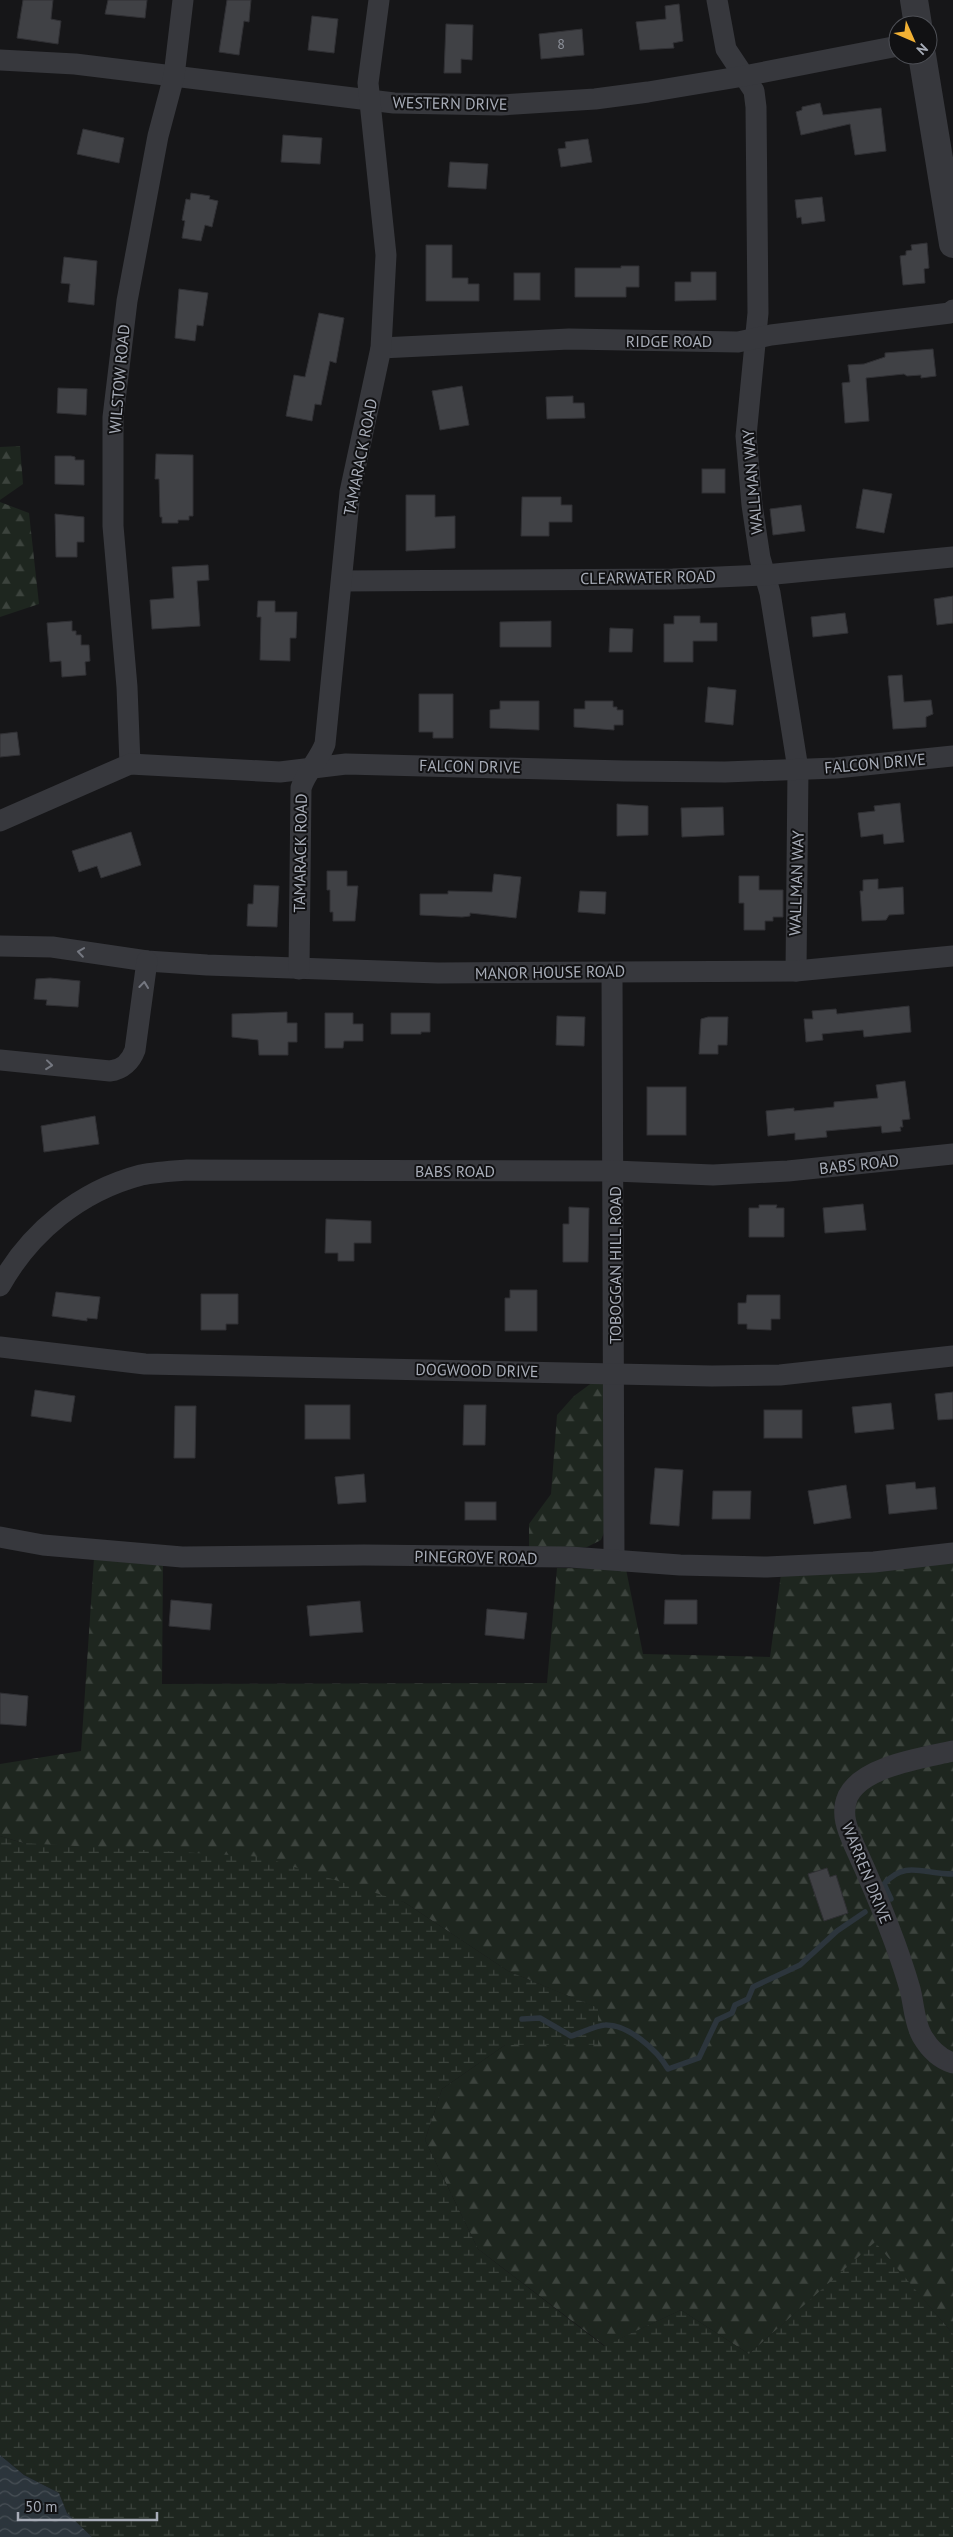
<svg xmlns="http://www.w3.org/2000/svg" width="953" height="2537" font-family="'PT Sans',sans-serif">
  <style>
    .forest { fill: url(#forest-firs) }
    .wetland { fill: url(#wetland-marsh) }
    .water { fill: url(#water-waves) }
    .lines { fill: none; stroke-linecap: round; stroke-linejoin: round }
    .stream { stroke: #2c353c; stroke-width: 5.5 }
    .building { fill: #404145; stroke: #303034 }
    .minor { stroke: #37383d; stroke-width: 21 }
    .tertiary { stroke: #37383d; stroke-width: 28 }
    .oneway { stroke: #757881 }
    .labels { text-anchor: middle; stroke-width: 4; stroke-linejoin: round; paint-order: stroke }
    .number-label { font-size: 14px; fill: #8e929b }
    .street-label { font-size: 16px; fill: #a8adb8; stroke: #111113 }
  </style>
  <defs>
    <pattern id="forest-firs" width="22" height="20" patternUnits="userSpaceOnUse" patternTransform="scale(1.25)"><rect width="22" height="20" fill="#1e261f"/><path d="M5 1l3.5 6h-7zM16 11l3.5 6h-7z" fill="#3c433d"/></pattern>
    <pattern id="wetland-marsh" width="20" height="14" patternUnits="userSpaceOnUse" patternTransform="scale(1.25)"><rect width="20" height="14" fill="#1e261f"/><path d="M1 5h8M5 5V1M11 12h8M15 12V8" fill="none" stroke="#3c433d"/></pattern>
    <pattern id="water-waves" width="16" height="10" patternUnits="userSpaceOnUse" patternTransform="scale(1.25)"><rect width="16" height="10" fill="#2c353c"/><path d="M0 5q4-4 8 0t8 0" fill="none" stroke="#485056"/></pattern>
  </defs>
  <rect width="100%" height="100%" fill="#161618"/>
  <g class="forest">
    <polygon points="20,446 23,484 0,500 0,447"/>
    <polygon points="0,502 29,513 39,604 0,617"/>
    <polygon points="597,1379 603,1381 606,1528 601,1540 587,1547 529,1550 529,1524 551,1494 557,1415 574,1396"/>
    <polygon points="94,1558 163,1565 162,1684 547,1683 557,1568 626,1569 643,1654 770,1657 781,1574 953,1563 953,2334 875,2243 749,2354 681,2310 605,2346 478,2249 425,2140 442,2089 505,2045 597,2045 597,2008 508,1971 404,1902 23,1843 0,1836 0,1764 81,1751"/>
  </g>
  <polygon class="wetland" points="0,1836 23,1843 263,1857 404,1902 508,1971 598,2008 598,2045 505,2045 442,2089 425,2140 478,2249 604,2346 681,2310 749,2354 875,2242 953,2334 953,2537 92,2537 67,2513 59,2493 24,2475 0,2455"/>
  <polygon class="water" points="0,2455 24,2475 59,2493 67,2513 92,2537 0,2537"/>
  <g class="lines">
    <g class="stream">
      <path d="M891,1899L884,1884C905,1860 923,1874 953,1874"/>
      <path d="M522,2019L540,2018L571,2036C579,2034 597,2025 605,2025C628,2024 657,2050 668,2069L699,2058L717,2020L732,2013L735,2005L748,1999L753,1987L800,1965L837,1931L865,1912"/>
    </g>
  </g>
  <g class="building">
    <polygon points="23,0 53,0 51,19 61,21 58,44 17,38"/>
    <polygon points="108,0 147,0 145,18 105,14"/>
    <polygon points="227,0 251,0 249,22 244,21 239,55 219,52"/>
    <polygon points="679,4 683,41 673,43 674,48 640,50 636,22 666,19 665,6"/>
    <polygon points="312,16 338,19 334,53 308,50"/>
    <polygon points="446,24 473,25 472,60 461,59 461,73 444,73"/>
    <polygon points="582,29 584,55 541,59 539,34"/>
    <polygon points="820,103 823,115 881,108 886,151 855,155 850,124 801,135 796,112 802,110 802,107"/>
    <polygon points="83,129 124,138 119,163 77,154"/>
    <polygon points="283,135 322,138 320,164 281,162"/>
    <polygon points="588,139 592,162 561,167 558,149 566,148 565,142"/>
    <polygon points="450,162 488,164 486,189 448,187"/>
    <polygon points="191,193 210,196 209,199 218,201 212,227 205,225 201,241 182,238 185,221 182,220 186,199 190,200"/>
    <polygon points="822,197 825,221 802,224 801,217 797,218 795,200"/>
    <polygon points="927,243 929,268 924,269 925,283 903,285 900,256 906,255 906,251 912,250 911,245"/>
    <polygon points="426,245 452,245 452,278 468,278 468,284 479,284 479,301 426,301"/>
    <polygon points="64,257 97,261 94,305 68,302 70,284 61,283"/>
    <polygon points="621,266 639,266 639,287 626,287 626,297 575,297 575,268 621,268"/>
    <polygon points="691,272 716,272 716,300 675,301 675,282 691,282"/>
    <rect x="514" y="273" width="26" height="27"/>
    <polygon points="179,289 208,293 203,326 197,325 195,341 175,338"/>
    <polygon points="319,313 344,318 336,363 330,361 321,405 315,404 312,421 286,416 294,375 305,377"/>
    <polygon points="933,349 936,376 921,378 921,375 907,376 904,374 866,378 869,421 845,423 842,383 850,382 848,365 864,364 885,357 885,353"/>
    <polygon points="462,386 469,425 440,430 432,391"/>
    <polygon points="58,388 87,389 86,415 57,413"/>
    <polygon points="573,396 573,403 584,403 585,418 547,419 546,397"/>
    <polygon points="156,454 193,455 193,516 189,516 189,520 178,520 178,523 162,523 162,517 160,517 159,479 155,479"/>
    <polygon points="55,456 71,456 75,457 75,460 84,460 84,485 55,484"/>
    <rect x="702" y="469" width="23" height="24"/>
    <polygon points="863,489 892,494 884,533 856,528"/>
    <polygon points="406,495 435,495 435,517 455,516 455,548 406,551"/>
    <polygon points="522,497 561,497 561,505 572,505 572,522 549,522 549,536 521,536"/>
    <polygon points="801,505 805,531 773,535 770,509"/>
    <polygon points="55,514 84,517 84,542 77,542 77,557 56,557"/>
    <polygon points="208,565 209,580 197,581 200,626 152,629 150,600 174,598 172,567"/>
    <polygon points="953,596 953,623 937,625 934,599"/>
    <polygon points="258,601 275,601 275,612 297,612 296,638 290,638 290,661 260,660 261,617 257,617"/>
    <polygon points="845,613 848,633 813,637 811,617"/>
    <polygon points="674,616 700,616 700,623 717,623 717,641 693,641 693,662 664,662 664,624 674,624"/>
    <polygon points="72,621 72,631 76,631 76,635 81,635 81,645 89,645 90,661 85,662 86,675 62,677 61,661 50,662 47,623"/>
    <polygon points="551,621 551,647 500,647 500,622"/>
    <polygon points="610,628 633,629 632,652 609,652"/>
    <polygon points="902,675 904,702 931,700 933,714 926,717 926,727 893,729 888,676"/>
    <polygon points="708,687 736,690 733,725 705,722"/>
    <polygon points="419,694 453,694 453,738 433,738 433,732 419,732"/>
    <polygon points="500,701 539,701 539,730 490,728 490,710 500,709"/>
    <polygon points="585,701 613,701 613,707 617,707 617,710 623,710 623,725 614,725 614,730 574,727 574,709 585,709"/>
    <polygon points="17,732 20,755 0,757 0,734"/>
    <polygon points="900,803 904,842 884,844 883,834 861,837 858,813 875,811 874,806"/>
    <polygon points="617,804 648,806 648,835 617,836"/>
    <polygon points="723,807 724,835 682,837 681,808"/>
    <polygon points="131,832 141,865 101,878 97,866 79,872 72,851"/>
    <polygon points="327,871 347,871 347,886 358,886 355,921 333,921 333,912 330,912 330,890 327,890"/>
    <polygon points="494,874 521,877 516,918 470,913 470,916 462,917 420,915 420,894 448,894 448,891 492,892"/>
    <polygon points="739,876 759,876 759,890 783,890 783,917 773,917 773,921 765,921 765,930 744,930 744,903 739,903"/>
    <polygon points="878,879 878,889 903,887 904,914 889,915 886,920 862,921 860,891 863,891 863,880"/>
    <polygon points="254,885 279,886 277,927 247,926 248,904 253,904"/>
    <polygon points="580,891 606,892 605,914 578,912"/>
    <polygon points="50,978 80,981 78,1007 46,1005 47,1000 34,999 36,979"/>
    <polygon points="909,1006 911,1032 864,1037 863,1030 822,1034 823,1040 806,1042 804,1019 813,1019 812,1011 836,1009 837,1014"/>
    <polygon points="287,1012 287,1023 297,1023 297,1042 288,1042 288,1055 259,1055 258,1040 232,1037 232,1014"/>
    <polygon points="325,1013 353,1013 353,1024 363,1024 363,1041 344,1041 343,1048 325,1048"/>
    <polygon points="391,1013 430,1013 430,1032 421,1032 421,1034 391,1034"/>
    <polygon points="557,1016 585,1017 584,1046 556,1045"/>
    <polygon points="708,1017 728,1017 727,1045 718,1045 718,1054 699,1054 701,1019"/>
    <polygon points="905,1081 910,1119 902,1120 903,1127 900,1127 901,1131 882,1133 881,1126 826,1131 827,1137 795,1140 795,1133 768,1136 766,1111 794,1108 794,1111 834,1107 834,1102 878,1098 876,1085"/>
    <rect x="647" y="1087" width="39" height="48"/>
    <polygon points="95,1116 99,1144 44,1152 41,1126"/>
    <polygon points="863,1204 866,1230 825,1233 823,1208"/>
    <polygon points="759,1205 777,1205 776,1208 784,1208 784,1237 749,1237 749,1208 759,1208"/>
    <polygon points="569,1207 589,1208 588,1262 563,1262 563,1224 569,1224"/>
    <polygon points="326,1219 371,1221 371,1243 354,1243 354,1261 338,1261 338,1253 325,1253"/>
    <polygon points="510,1290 537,1290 537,1331 505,1331 505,1298 510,1298"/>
    <polygon points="56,1292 100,1297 97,1319 87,1318 87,1321 52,1316"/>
    <polygon points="201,1294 238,1294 238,1324 226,1324 226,1330 201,1330"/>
    <polygon points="747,1295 780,1295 780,1319 771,1319 771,1330 747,1329 747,1324 738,1324 738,1303 746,1303"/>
    <polygon points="35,1390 75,1396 71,1422 31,1416"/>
    <polygon points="953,1392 953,1419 938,1420 935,1394"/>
    <polygon points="891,1403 894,1429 855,1433 852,1407"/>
    <rect x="305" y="1405" width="45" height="34"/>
    <polygon points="464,1405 486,1405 485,1445 463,1445"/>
    <polygon points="175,1406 196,1406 195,1458 174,1458"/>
    <rect x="764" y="1410" width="38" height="28"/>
    <polygon points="655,1468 683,1470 679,1526 650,1524"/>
    <polygon points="364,1474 366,1502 338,1504 335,1477"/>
    <polygon points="915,1482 916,1489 935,1487 937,1509 889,1514 886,1485"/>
    <polygon points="846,1485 851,1518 814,1524 808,1491"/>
    <polygon points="713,1491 751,1491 750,1519 712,1519"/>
    <rect x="465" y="1502" width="31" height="18"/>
    <polygon points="171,1600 212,1604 210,1630 169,1626"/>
    <polygon points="665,1600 697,1600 697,1624 664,1624"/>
    <polygon points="360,1601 363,1632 310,1636 307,1606"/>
    <polygon points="487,1609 527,1613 524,1639 485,1635"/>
    <polygon points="0,1693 28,1696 26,1726 0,1724"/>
    <polygon points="827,1868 830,1877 836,1875 848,1913 824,1921 808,1874"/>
  </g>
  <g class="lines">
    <g class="minor">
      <polyline points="717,0 726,49 754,91 756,107 758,313 746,436 752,505 760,558 770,593 798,769 796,971"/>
      <polyline points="0,60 75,64 394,103 501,105 595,99 648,92 744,76 898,46"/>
      <polyline points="381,348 569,339 738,342 771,335 950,313 953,310"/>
      <polyline points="342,581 673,579 765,575 953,557"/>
      <polyline points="130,764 127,687 113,526 113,417 127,301 158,136 174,76 183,0"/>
      <polyline points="0,821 130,764 280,772 346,764 624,771 725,772 836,768 953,756"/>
      <polyline points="0,946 52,947 147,961 207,965 438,973 796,971 953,956"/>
      <path d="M299,969L301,788C306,772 319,760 325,744L350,492L381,348L386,255L368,83L379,0"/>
      <polyline points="612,972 614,1559"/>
      <path d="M0,1060L110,1071C122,1070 131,1061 135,1050L147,961"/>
      <path d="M0,1286C30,1232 80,1191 141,1175C155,1172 172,1171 187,1170L614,1171L713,1175L788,1171L953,1154"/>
      <polyline points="0,1347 145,1364 712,1376 780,1375 953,1356"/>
      <polyline points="0,1537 43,1545 182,1557 364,1555 570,1557 680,1565 767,1567 874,1562 953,1553"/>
      <path d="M953,1751C923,1758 863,1766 848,1796C840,1814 848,1831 855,1847C876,1893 896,1940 910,1989C914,2004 914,2022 922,2036C929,2048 940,2059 953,2063"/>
    </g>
    <g class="tertiary">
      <polyline points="914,0 918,25"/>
      <polyline points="922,55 953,244"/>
    </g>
  </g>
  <defs><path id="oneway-chevron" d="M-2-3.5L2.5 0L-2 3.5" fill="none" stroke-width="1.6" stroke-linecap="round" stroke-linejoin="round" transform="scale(1.25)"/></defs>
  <g class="oneway">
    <use href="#oneway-chevron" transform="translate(81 952) rotate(-172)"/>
    <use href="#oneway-chevron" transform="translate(144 985) rotate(-84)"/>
    <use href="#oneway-chevron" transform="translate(49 1065) rotate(6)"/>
  </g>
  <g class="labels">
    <g class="number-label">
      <text x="561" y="49">8</text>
    </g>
    <g class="street-label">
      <text transform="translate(450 103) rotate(1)" y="6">WESTERN DRIVE</text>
      <text x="669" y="347">RIDGE ROAD</text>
      <text transform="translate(119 379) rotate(-85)" y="6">WILSTOW ROAD</text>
      <text transform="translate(360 457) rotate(-79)" y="6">TAMARACK ROAD</text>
      <text transform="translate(752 482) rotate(-95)" y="6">WALLMAN WAY</text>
      <text transform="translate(648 577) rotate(-1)" y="6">CLEARWATER ROAD</text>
      <text transform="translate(875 763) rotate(-5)" y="6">FALCON DRIVE</text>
      <text transform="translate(470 766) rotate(1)" y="6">FALCON DRIVE</text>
      <text transform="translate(300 853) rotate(-89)" y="6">TAMARACK ROAD</text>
      <text transform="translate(796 883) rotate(-88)" y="6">WALLMAN WAY</text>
      <text transform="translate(550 972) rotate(-1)" y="6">MANOR HOUSE ROAD</text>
      <text transform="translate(859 1164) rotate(-6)" y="6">BABS ROAD</text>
      <text x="455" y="1177">BABS ROAD</text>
      <text transform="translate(615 1265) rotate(-90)" y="6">TOBOGGAN HILL ROAD</text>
      <text transform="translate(477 1370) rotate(1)" y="6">DOGWOOD DRIVE</text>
      <text transform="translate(476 1557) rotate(1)" y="6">PINEGROVE ROAD</text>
      <text transform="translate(867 1873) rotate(68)" y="6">WARREN DRIVE</text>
    </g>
  </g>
  <g transform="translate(913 40) rotate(135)"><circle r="24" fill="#111113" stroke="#4d4f55"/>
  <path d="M0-4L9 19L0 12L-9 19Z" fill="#f2b134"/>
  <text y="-8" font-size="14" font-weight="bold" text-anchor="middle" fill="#a8adb8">N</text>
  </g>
  <path d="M18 2512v8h139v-8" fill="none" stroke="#a8adb8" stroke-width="2.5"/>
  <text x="25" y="2512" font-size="15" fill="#a8adb8" stroke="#111113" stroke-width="4" paint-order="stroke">50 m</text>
</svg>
